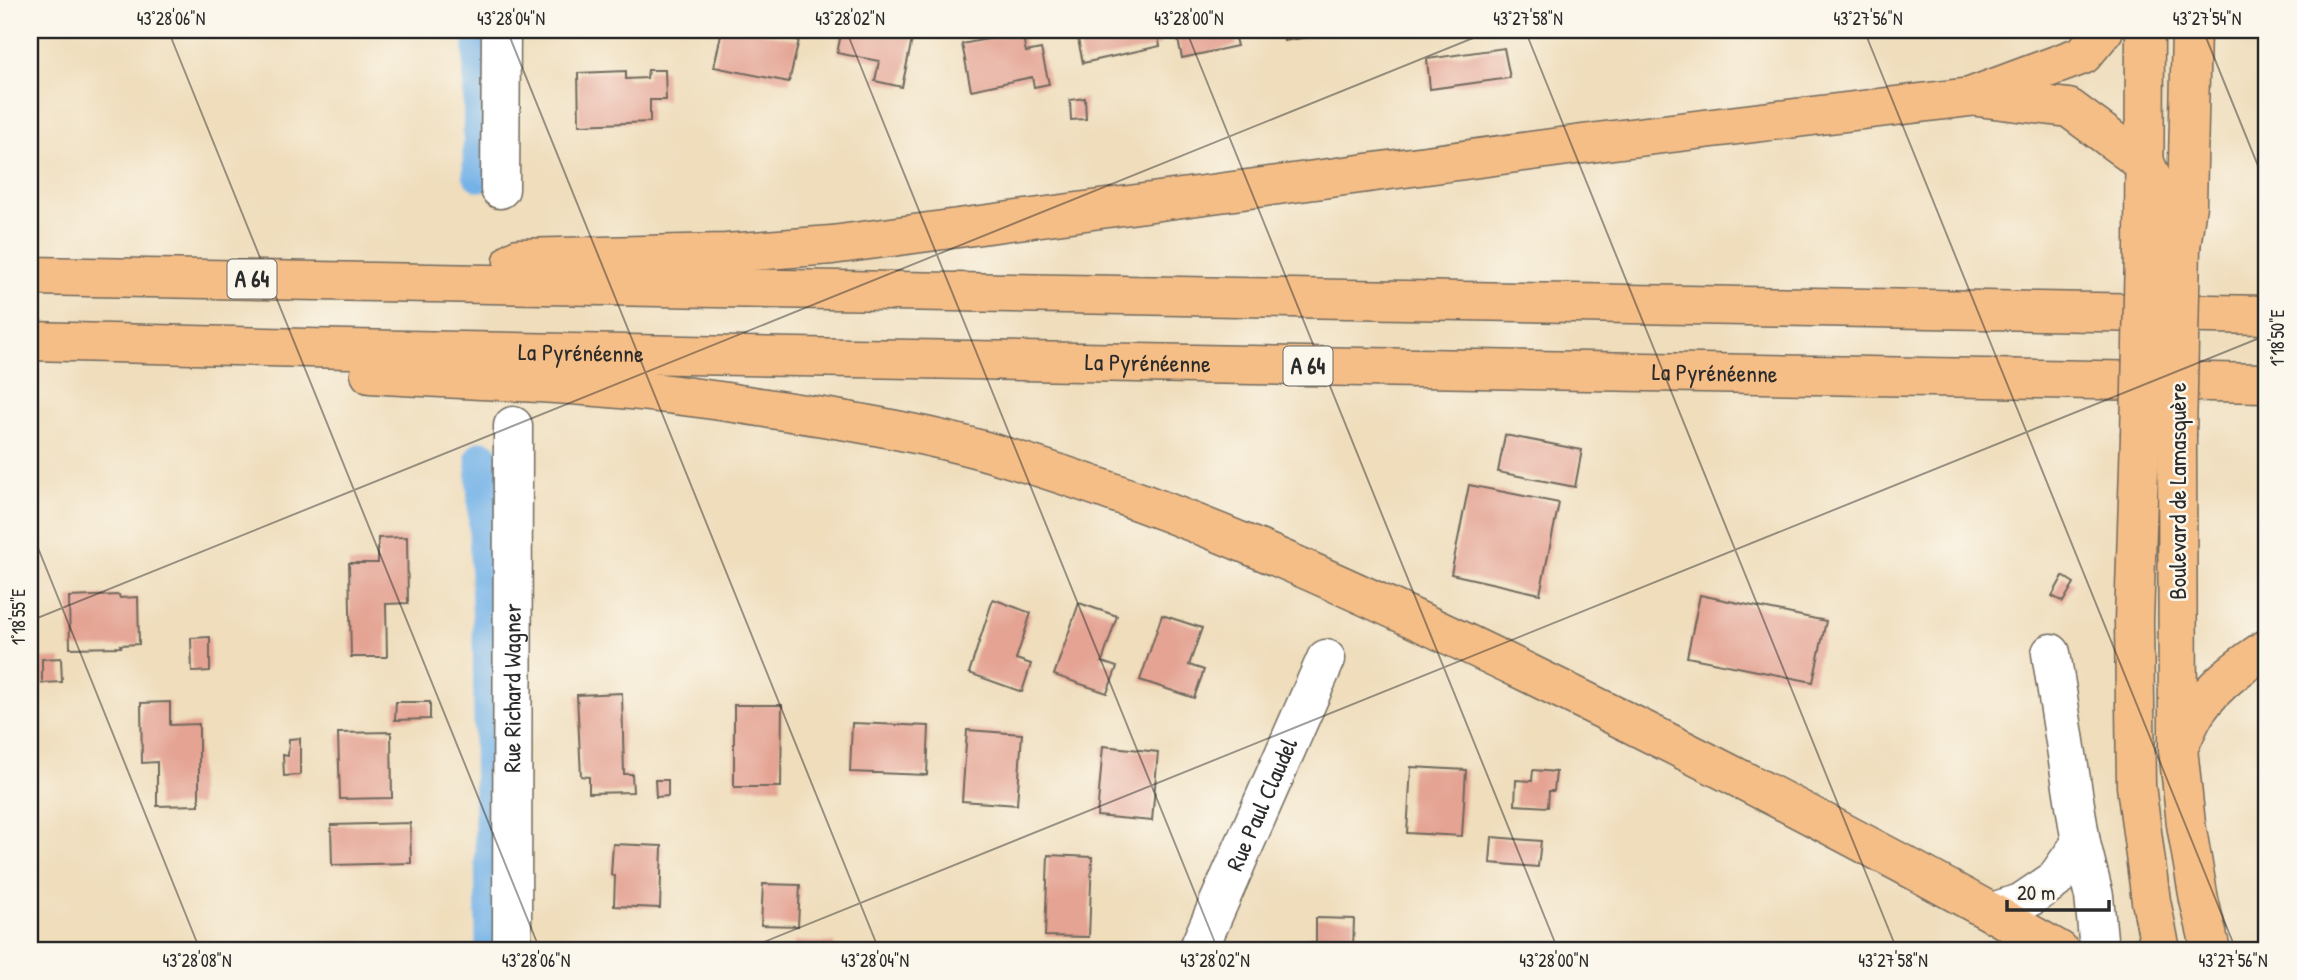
<svg xmlns="http://www.w3.org/2000/svg" width="2297" height="980" font-family="'Patrick Hand',sans-serif">
  <style>
    .lines { fill: none; stroke-linecap: round; stroke-linejoin: round }
    .canal { stroke: #75b2e7; stroke-width: 35 }
    .building { fill: #e4a393 }
    .minor-casing { stroke: #70695d; stroke-width: 41 }
    .major-casing { stroke: #70695d; stroke-width: 41 }
    .highway-casing { stroke: #70695d; stroke-width: 41 }
    .minor { stroke: #fff; stroke-width: 38 }
    .major { stroke: #f6be87; stroke-width: 38 }
    .highway { stroke: #f6be87; stroke-width: 38 }
    .major-bridge-casing { stroke: #70695d; stroke-width: 41; stroke-linecap: butt }
    .major-bridge { stroke: #f6be87; stroke-width: 38 }
    .ticks { fill: none; stroke: #2b2b2b; stroke-width: 2; stroke-opacity: 0.45 }
    .labels { text-anchor: middle; stroke-width: 5; stroke-linejoin: round; paint-order: stroke }
    .shield { fill: #fbf7ec; stroke: #696865; stroke-width: 2 }
    .shield-label { font-size: 23px; font-weight: bold; fill: #2b2b2b }
    .street-label { font-size: 24px; fill: #2b2b2b; stroke: #fbf7ec }
    .neatline { fill: none; stroke: #2b2b2b; stroke-width: 2.5 }
    .ticks-label { font-size: 18px; text-anchor: middle; fill: #2b2b2b }
  </style>
  <rect width="100%" height="100%" fill="#fbf7ec"/>
  <filter id="ink" filterUnits="userSpaceOnUse"><feTurbulence type="fractalNoise" baseFrequency=".0143" numOctaves="2"/><feDisplacementMap in="SourceGraphic" scale="14" xChannelSelector="R" yChannelSelector="G"/><feConvolveMatrix kernelMatrix="1 2 1 2 8 2 1 2 1" color-interpolation-filters="sRGB"/></filter>
  <filter id="wash" filterUnits="userSpaceOnUse"><feTurbulence type="fractalNoise" baseFrequency=".00686" numOctaves="4" result="noise"/><feDisplacementMap in="SourceGraphic" scale="28" xChannelSelector="R" yChannelSelector="G"/><feGaussianBlur stdDeviation="1.57" result="paint"/><feColorMatrix in="noise" values="0 0 0 0 0 0 0 0 0 0 0 0 0 0 0 0 0 1.4 0 .05"/><feComposite in="paint" operator="in"/></filter>
  <g filter="url(#wash)">
    <rect width="100%" height="100%" fill="#efddbb"/>
    <g class="lines">
      <g class="canal">
        <polyline points="480,174 481,30"/>
        <polyline points="483,458 490,630 493,950"/>
      </g>
    </g>
    <g id="blocks">
      <g class="building">
        <polygon points="722,30 749,30 799,40 789,82 714,67"/>
        <polygon points="842,30 914,30 902,87 875,81 879,61 837,53"/>
        <polygon points="1076,30 1157,30 1160,46 1083,63"/>
        <polygon points="1176,30 1233,30 1237,46 1182,58"/>
        <polygon points="1282,30 1312,30 1313,36 1284,41"/>
        <polygon points="1022,32 1026,52 1041,49 1049,84 1034,87 1032,77 971,90 962,44"/>
        <polygon points="1504,48 1510,78 1430,89 1427,59"/>
        <polygon points="648,70 665,70 666,100 650,100 650,122 579,125 578,73 626,71 626,79 647,78"/>
        <polygon points="1085,98 1086,119 1071,120 1070,100"/>
        <polygon points="1505,435 1582,450 1575,487 1498,472"/>
        <polygon points="1469,485 1559,503 1540,594 1451,574"/>
        <polygon points="407,537 408,603 386,604 387,657 351,657 349,563 378,563 378,538"/>
        <polygon points="2063,576 2074,583 2063,602 2052,596"/>
        <polygon points="119,595 120,598 138,597 139,644 120,645 121,647 70,648 69,597"/>
        <polygon points="1700,595 1826,621 1813,682 1687,657"/>
        <polygon points="993,599 1031,613 1016,659 1031,664 1022,692 969,673"/>
        <polygon points="1079,603 1117,616 1102,662 1117,667 1107,693 1054,675"/>
        <polygon points="1162,615 1202,628 1189,665 1204,670 1194,698 1140,680"/>
        <polygon points="210,637 210,671 192,672 191,638"/>
        <polygon points="61,658 62,682 42,683 42,659"/>
        <polygon points="622,693 624,774 632,774 633,792 589,793 589,777 581,776 577,695"/>
        <polygon points="170,702 170,725 199,724 199,805 157,806 157,762 142,763 141,703"/>
        <polygon points="396,702 430,702 430,719 395,720"/>
        <polygon points="734,705 782,705 781,787 734,787"/>
        <polygon points="852,723 929,726 927,775 850,772"/>
        <polygon points="967,730 1022,734 1017,805 962,801"/>
        <polygon points="391,732 392,798 340,799 338,733"/>
        <polygon points="300,738 300,775 284,776 283,755 288,756 289,739"/>
        <polygon points="1103,746 1158,752 1152,821 1097,816"/>
        <polygon points="1411,767 1466,770 1462,836 1407,833"/>
        <polygon points="1533,770 1556,772 1554,791 1549,791 1548,807 1515,805 1516,780 1532,781"/>
        <polygon points="655,780 668,780 668,796 656,797"/>
        <polygon points="410,823 411,863 332,865 331,825"/>
        <polygon points="1492,837 1541,841 1538,867 1490,863"/>
        <polygon points="613,844 662,846 660,908 614,906 615,876 611,875"/>
        <polygon points="1048,855 1092,857 1089,937 1045,936"/>
        <polygon points="763,884 800,885 798,926 761,925"/>
        <polygon points="1316,918 1354,919 1353,950 1310,950 1311,943 1316,943"/>
        <polygon points="794,941 834,943 834,950 794,950"/>
      </g>
    </g>
  </g>
  <g filter="url(#ink)">
    <use href="#blocks" fill-opacity="0" stroke="#70695d" stroke-width="2"/>
    <g class="lines">
      <g class="minor-casing">
        <g id="minor">
          <polyline points="500,189 501,30"/>
          <polyline points="2051,653 2081,843 2094,896 2099,950"/>
          <polyline points="1992,912 2021,903 2055,880 2081,843"/>
          <path id="s1" d="M512,950L513,426"/>
          <path id="s2" d="M1198,950L1326,659"/>
        </g>
      </g>
      <g class="major-casing">
        <g id="major">
          <polyline points="2181,247 2187,205 2191,30"/>
          <polyline points="2144,251 2145,30"/>
          <polyline points="2140,435 2134,621 2136,786 2151,901 2161,950"/>
          <polyline points="2177,436 2178,748 2186,824 2199,900 2211,950"/>
        </g>
      </g>
      <g class="highway-casing">
        <g id="highway">
          <polyline points="1977,97 2069,108 2146,165 2181,247"/>
          <polyline points="513,261 518,258 726,253 832,245 1605,141 1970,97 2083,55 2104,30"/>
          <polyline points="30,276 2267,315"/>
          <path id="s3" d="M30,341L349,349L2267,383"/>
          <path d="M370,374C446,379 521,381 597,387C666,392 735,403 804,414C863,423 924,434 982,450C1172,504 1350,587 1528,673C1707,760 1885,852 2059,950"/>
          <path d="M2178,748C2185,735 2190,720 2198,709C2216,683 2242,665 2267,648"/>
        </g>
      </g>
      <use href="#minor" class="minor"/>
      <use href="#major" class="major"/>
      <use href="#highway" class="highway"/>
      <g class="major-bridge-casing">
        <g id="major-bridge">
          <polyline points="2140,435 2144,251"/>
          <polyline points="2177,436 2181,247"/>
        </g>
      </g>
      <use href="#major-bridge" class="major-bridge"/>
    </g>
  </g>
  <path class="ticks" d="M168,30L540,950M507,30L879,950M846,30L1218,950M1186,30L1558,950M1525,30L1897,950M1864,30L2236,950M2203,30L2267,188M30,528L200,950M30,621L1493,30M744,950L2267,335"/>
  <g class="labels">
    <g class="shield">
      <rect x="227.5" y="259.5" width="49" height="39" rx="5"/>
      <rect x="1283.5" y="346.5" width="49" height="39" rx="5"/>
    </g>
    <g class="shield-label">
      <text x="252" y="287">A 64</text>
      <text x="1308" y="374">A 64</text>
    </g>
    <g class="street-label">
      <text dy="8" stroke="none"><textPath href="#s3" startOffset="551">La Pyrénéenne</textPath></text>
      <text dy="8" stroke="none"><textPath href="#s3" startOffset="1118">La Pyrénéenne</textPath></text>
      <text dy="8" stroke="none"><textPath href="#s3" startOffset="1685">La Pyrénéenne</textPath></text>
      <text transform="translate(2178 491) rotate(-90)" y="8">Boulevard de Lamasquère</text>
      <text dy="8" stroke="none"><textPath href="#s1" startOffset="262">Rue Richard Wagner</textPath></text>
      <text dy="8" stroke="none"><textPath href="#s2" startOffset="159">Rue Paul Claudel</textPath></text>
    </g>
  </g>
  <rect width="2297" height="980" fill="none" stroke="#fbf7ec" stroke-width="77"/>
  <path d="M2007 900v10h102v-10" fill="none" stroke="#2b2b2b" stroke-width="3.5"/>
  <text x="2017" y="900" font-size="21" fill="#2b2b2b" stroke="#fbf7ec" stroke-width="5" paint-order="stroke">20 m</text>
  <rect x="38" y="38" width="2220" height="904" class="neatline"/>
  <g class="ticks-label">
    <text x="171" y="25">43°28'06"N</text>
    <text x="511" y="25">43°28'04"N</text>
    <text x="850" y="25">43°28'02"N</text>
    <text x="1189" y="25">43°28'00"N</text>
    <text x="1528" y="25">43°27'58"N</text>
    <text x="1868" y="25">43°27'56"N</text>
    <text x="2207" y="25">43°27'54"N</text>
    <text transform="translate(2278 338) rotate(-90)" y="6">1°18'50"E</text>
    <text transform="translate(19 617) rotate(-90)" y="6">1°18'55"E</text>
    <text x="197" y="967">43°28'08"N</text>
    <text x="536" y="967">43°28'06"N</text>
    <text x="875" y="967">43°28'04"N</text>
    <text x="1215" y="967">43°28'02"N</text>
    <text x="1554" y="967">43°28'00"N</text>
    <text x="1893" y="967">43°27'58"N</text>
    <text x="2233" y="967">43°27'56"N</text>
  </g>
</svg>
